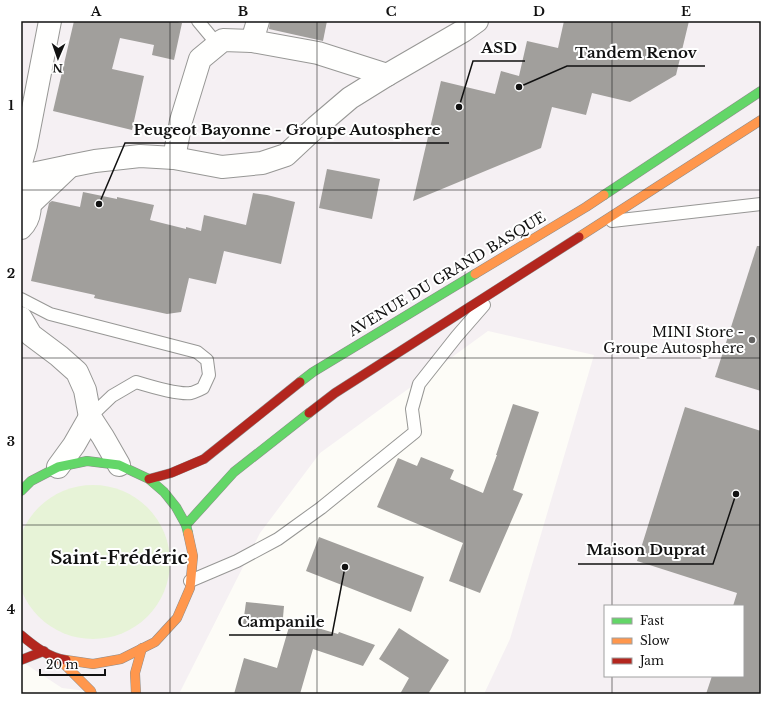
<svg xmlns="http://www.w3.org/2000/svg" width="782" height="715" font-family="'Libre Baskerville',serif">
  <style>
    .industrial { fill: #f5f0f3; fill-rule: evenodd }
    .green { fill: #e7f3d7 }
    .building { fill: #a19f9c }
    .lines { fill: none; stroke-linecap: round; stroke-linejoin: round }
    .lane-casing { stroke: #979795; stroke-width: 14 }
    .street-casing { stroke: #979795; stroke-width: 24 }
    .fast-casing { stroke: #8e8d8b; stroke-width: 10 }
    .slow-casing { stroke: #8e8d8b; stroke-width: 10 }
    .jam-casing { stroke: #8e8d8b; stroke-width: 10 }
    .lane { stroke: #fffffe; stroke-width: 12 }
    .street { stroke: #fffffe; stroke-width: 22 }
    .fast { stroke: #63d668; stroke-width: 9 }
    .slow { stroke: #ff974d; stroke-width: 9 }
    .jam { stroke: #b3261e; stroke-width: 9 }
    .grid { fill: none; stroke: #111; stroke-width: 1; stroke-opacity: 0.55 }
    .poi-dot { fill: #646362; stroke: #fff; stroke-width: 1.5 }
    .labels { text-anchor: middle; stroke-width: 4; stroke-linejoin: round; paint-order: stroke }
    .street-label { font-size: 14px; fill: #111; stroke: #fff }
    .poi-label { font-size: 14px; fill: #111; stroke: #fff; text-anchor: end }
    .district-label { font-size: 18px; font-weight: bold; fill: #111; stroke: #fff }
    .leader { fill: none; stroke: #111; stroke-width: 1.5 }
    .callout-dot { fill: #111; stroke: #fff; stroke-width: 1.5 }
    .callout-label { font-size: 15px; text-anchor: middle; font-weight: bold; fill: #111; stroke: #fff; stroke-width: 4; stroke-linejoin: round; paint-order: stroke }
    .neatline { fill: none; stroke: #111; stroke-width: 1.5 }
    .grid-label { font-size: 13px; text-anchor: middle; font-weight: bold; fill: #111 }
  </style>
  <rect width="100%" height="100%" fill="#fdfcf7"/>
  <path class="industrial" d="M21,21H761V694H484L510,639L594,355L488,331L320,453L260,533L179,694H112L62,688L21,661ZM605,606H743V676H605Z"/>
  <circle class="green" cx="93" cy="562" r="77"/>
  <g class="building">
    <polygon points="74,21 173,21 182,23 174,60 152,55 154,45 120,38 112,69 144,76 132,130 53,111"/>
    <polygon points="270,21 327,21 323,41 269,29"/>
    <polygon points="564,21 689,21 676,75 630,102 592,93 586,115 552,107 541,148 413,201 441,81 495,94 501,71 519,76 527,41 558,48"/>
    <polygon points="327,169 380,179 372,219 319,208"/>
    <polygon points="83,192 117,199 117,197 154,205 150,220 186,229 186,227 201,231 204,215 246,225 253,193 267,195 295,202 281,264 224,251 216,284 189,278 181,312 167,314 94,298 95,295 31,281 49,203 52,201 80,207"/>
    <polygon points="757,246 761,246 761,391 715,377"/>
    <polygon points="513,404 539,412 513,490 523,494 480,593 449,581 463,543 377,507 398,458 417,466 421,457 454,470 450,479 483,493 497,455 496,455"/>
    <polygon points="685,407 761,431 761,694 706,694 712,676 743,676 743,606 733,606 737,593 637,561"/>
    <polygon points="319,537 424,577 411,612 306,571"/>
    <polygon points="246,602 284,606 282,629 243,624"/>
    <polygon points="291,620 338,634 339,632 375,645 363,666 313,649 300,694 234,694 244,658 277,668"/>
    <polygon points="399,628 449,660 428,694 400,694 409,678 379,659"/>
  </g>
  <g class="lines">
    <g class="lane-casing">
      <g id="lane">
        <polyline points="198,21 218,45"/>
        <polyline points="612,221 761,204"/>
        <path d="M21,299L50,314L197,352L207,360L209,375L203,388C199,390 195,392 191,393C179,395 149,386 136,382L112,396L90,417"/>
        <polyline points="190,581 237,561 278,539 321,508 415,432 412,409 419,384 457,336 484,305"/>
      </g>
    </g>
    <g class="street-casing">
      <g id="street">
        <polyline points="252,41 318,53 387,75"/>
        <polyline points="174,158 181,121 200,59 223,40 252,41 258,21"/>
        <polyline points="21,163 26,145 50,21"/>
        <polyline points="21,181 32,174 70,166 95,161 140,156 174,158 222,167 262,163 286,155 316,127 350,98 387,75 463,31 477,21"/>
        <polyline points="30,204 70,166"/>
        <path d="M21,228C31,218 32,204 26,191"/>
        <polyline points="21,318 31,335 59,356 77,372 85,390 90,417 103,437 119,465"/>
        <polyline points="58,467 74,445 90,417"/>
      </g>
    </g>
    <g class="fast-casing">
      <g id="fast">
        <polyline points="604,195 761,91"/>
        <polyline points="300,382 313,372 475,274"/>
        <polyline points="21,491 31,481 58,467 87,461 119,465 149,479 164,492 176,507 186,525 188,533"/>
        <polyline points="186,525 234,472 309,413"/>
      </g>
    </g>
    <g class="slow-casing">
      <g id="slow">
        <polyline points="579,237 761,120"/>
        <polyline points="475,274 586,207 604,195"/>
        <polyline points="59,659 91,691 92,694"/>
        <polyline points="66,660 93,664 121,659 155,642 177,618 190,588 193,556 188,533"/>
        <polyline points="136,694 135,673 142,648"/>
      </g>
    </g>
    <g class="jam-casing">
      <g id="jam">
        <polyline points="309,413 335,393 579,237"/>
        <polyline points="149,479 171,473 204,459 300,382"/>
        <path d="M21,635C34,646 49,658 66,660"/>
        <polyline points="21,660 44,651"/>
      </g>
    </g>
    <use href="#lane" class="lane"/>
    <use href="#street" class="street"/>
    <use href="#fast" class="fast"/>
    <use href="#slow" class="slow"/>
    <use href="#jam" class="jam"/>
  </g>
  <path class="grid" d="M170,21V694M317,21V694M465,21V694M612,21V606M21,190H761M21,358H761M21,525H761M612,676V694"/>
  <circle class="poi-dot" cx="752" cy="340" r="4"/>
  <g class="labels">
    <g class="street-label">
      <text transform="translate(447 274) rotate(-31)" y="5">AVENUE DU GRAND BASQUE</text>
    </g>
    <g class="poi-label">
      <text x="744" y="337">MINI Store -<tspan x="744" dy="16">Groupe Autosphere</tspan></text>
    </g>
    <g class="district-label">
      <text x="119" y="564">Saint-Frédéric</text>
    </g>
  </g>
  <path class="leader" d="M459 107L473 61H525M519 87L567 66H705M99 204L125 143H449M736 494L713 564H578M345 567L332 635H229"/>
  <g class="callout-dot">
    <circle cx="459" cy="107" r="4"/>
    <circle cx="519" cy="87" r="4"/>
    <circle cx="99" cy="204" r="4"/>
    <circle cx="736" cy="494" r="4"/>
    <circle cx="345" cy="567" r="4"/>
  </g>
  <g class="callout-label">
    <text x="499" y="53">ASD</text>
    <text x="636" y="58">Tandem Renov</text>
    <text x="287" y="135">Peugeot Bayonne - Groupe Autosphere</text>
    <text x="646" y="555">Maison Duprat</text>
    <text x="281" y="627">Campanile</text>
  </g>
  <rect width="782" height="715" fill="none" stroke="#ffffff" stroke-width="44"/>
  <rect x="604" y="605" width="140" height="72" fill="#ffffff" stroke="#a0a0a0"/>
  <rect x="612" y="618" width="20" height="6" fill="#63d668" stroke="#a0a0a0"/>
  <text x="640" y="625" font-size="12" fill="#111111">Fast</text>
  <rect x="612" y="638" width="20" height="6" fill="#ff974d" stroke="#a0a0a0"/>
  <text x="640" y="645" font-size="12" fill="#111111">Slow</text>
  <rect x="612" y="658" width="20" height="6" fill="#b3261e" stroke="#a0a0a0"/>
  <text x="640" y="665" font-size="12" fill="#111111">Jam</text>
  <g transform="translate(58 58) rotate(182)" stroke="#ffffff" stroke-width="3" paint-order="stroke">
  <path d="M0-3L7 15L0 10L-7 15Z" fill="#111111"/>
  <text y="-6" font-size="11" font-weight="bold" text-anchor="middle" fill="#111111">N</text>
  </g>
  <path d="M40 669v6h65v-6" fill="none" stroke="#111111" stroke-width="2"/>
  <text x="46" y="669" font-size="12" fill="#111111" stroke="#ffffff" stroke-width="3" paint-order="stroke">20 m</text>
  <rect x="22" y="22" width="738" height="671" class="neatline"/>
  <g class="grid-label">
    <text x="96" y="16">A</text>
    <text x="243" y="16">B</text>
    <text x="391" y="16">C</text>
    <text x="539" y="16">D</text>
    <text x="686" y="16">E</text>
    <text x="11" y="110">1</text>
    <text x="11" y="278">2</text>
    <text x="11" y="446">3</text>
    <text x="11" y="614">4</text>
  </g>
</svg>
